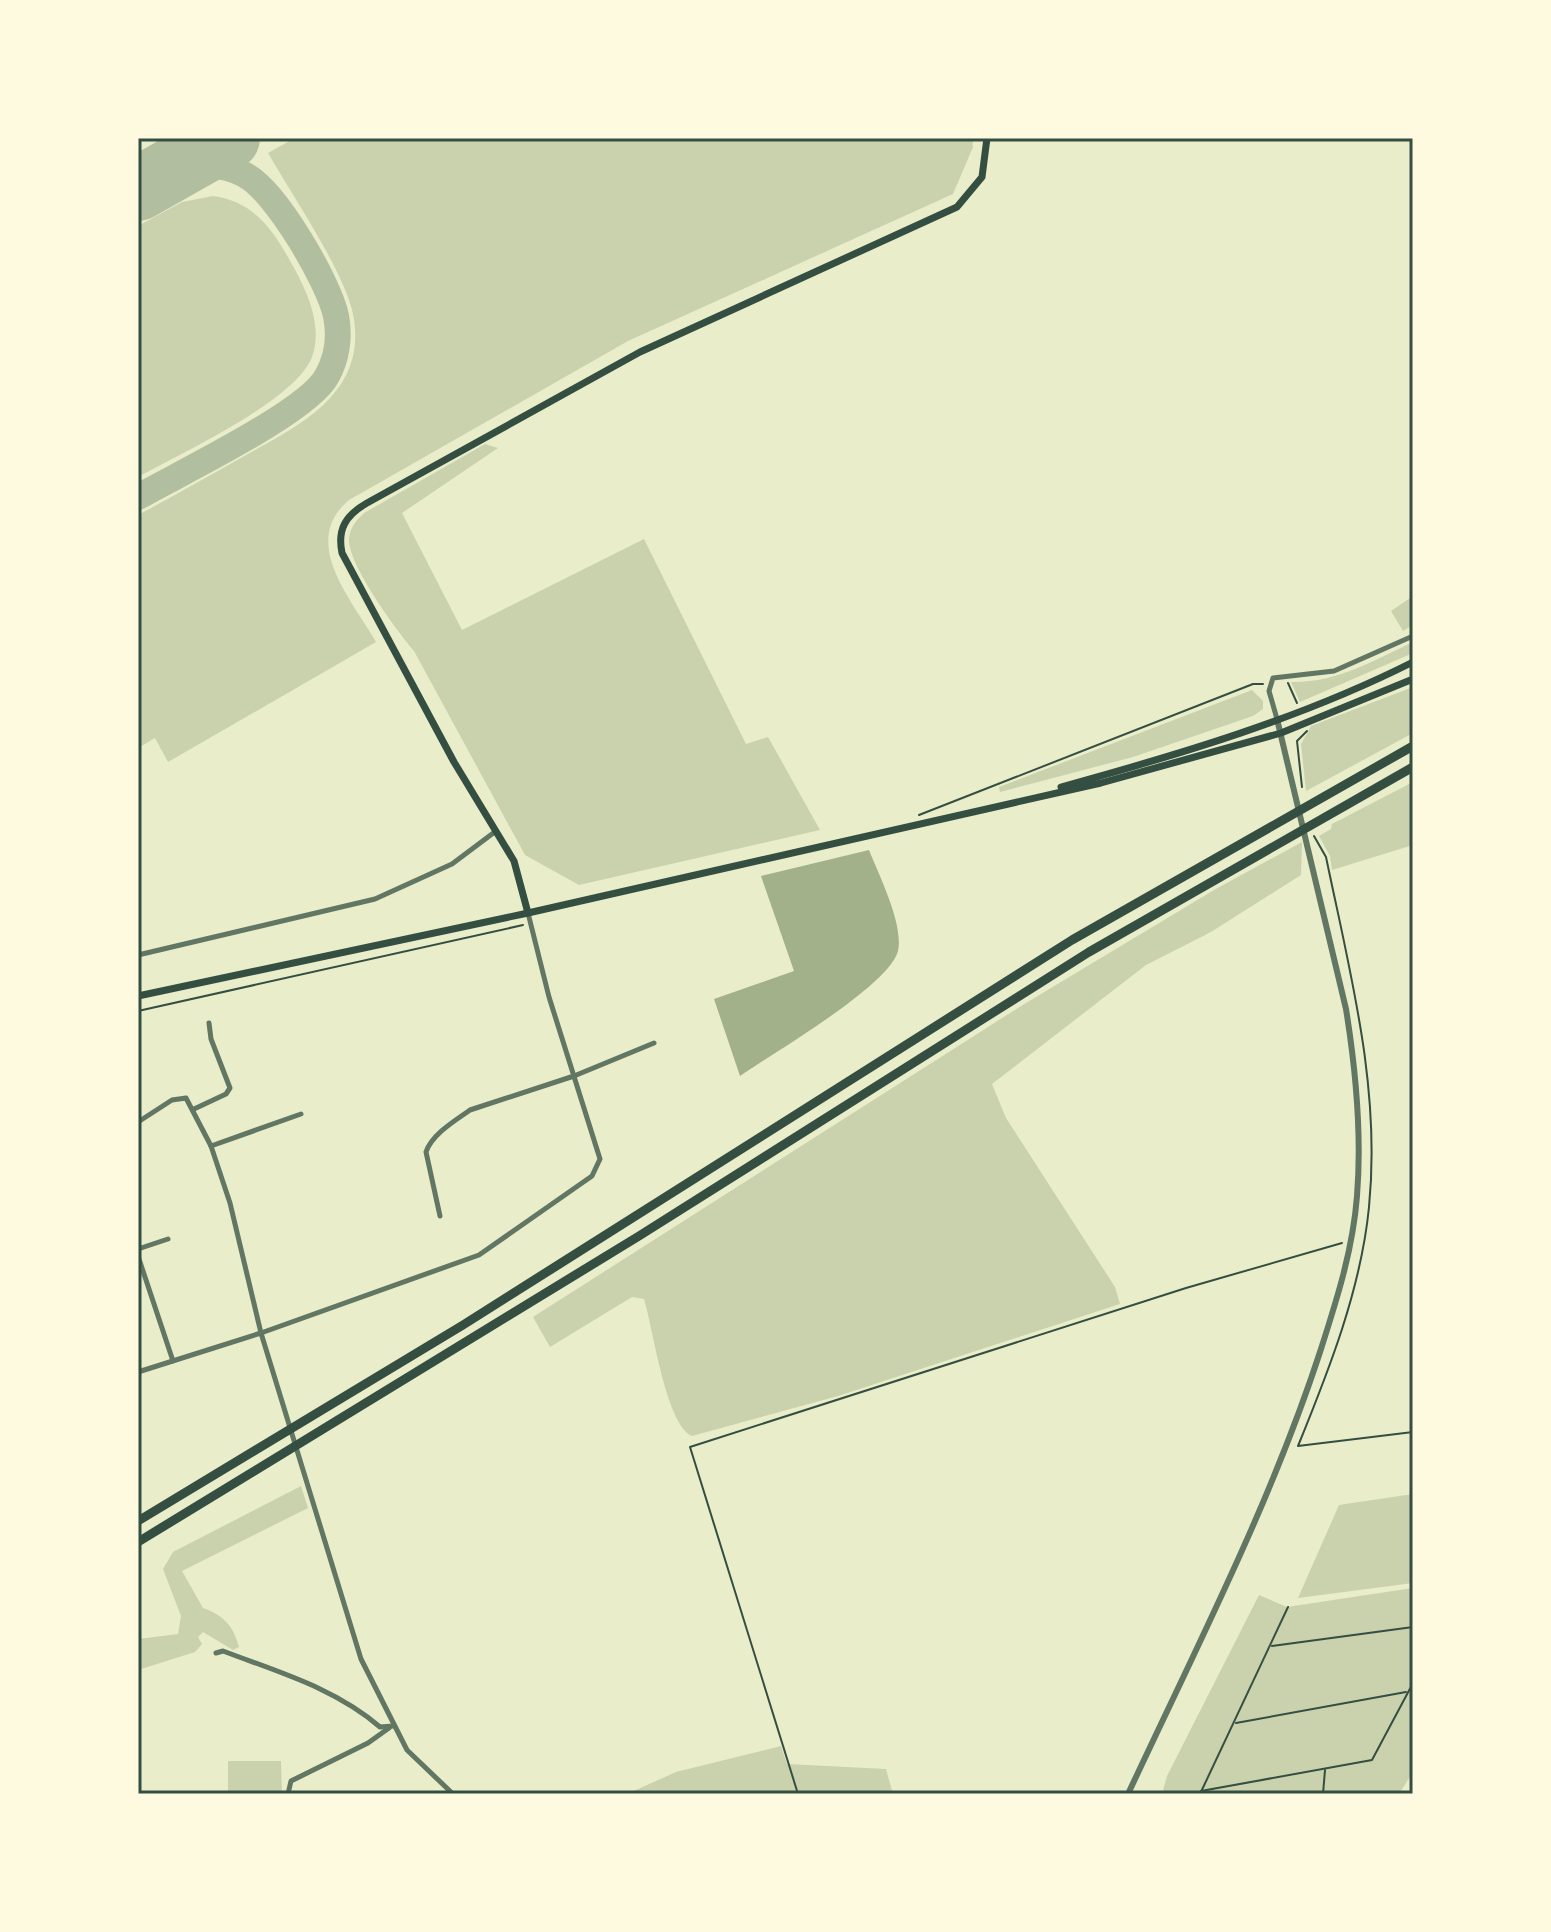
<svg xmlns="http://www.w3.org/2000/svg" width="1551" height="1932" font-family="'Sofia Sans Condensed',sans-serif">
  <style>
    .green { fill: #cad2ad }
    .water { fill: #a3b18a }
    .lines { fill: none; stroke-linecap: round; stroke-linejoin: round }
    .taxiway { stroke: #b2bea0; stroke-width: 26 }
    .runway { stroke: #b2bea0; stroke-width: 64 }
    .path { stroke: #344e41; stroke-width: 2 }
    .minor { stroke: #617663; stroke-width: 5 }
    .tertiary { stroke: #617663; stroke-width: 6 }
    .secondary { stroke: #344e41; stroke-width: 7 }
    .motorway { stroke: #344e41; stroke-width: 9 }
    .neatline { fill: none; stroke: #344e41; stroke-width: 3 }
  </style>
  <rect width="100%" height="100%" fill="#e9edc9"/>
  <g class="green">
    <path d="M295,138H972L973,147L953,194L628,341L349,500C299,542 352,600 376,642L168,762L155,738L138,748V515C172,497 205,478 239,459C296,427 369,395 353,314C344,271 292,195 268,153Z"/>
    <path d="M213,196C251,201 271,226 289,259C305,287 324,324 312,357C295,401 181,453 138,477V226L182,202Z"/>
    <path d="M485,444L498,448L402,513L462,630L644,539L746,744L768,737L820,830L579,885L525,855L414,651C397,631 348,565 349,539C350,527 356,521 364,513Z"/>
    <polygon points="1413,596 1413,625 1403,631 1391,611"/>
    <path d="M1413,642V653L1300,702L1291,682C1336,683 1373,661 1413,642Z"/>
    <polygon points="1413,687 1413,733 1306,791 1301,744 1311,726"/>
    <polygon points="1252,690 1263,701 1263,709 1253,716 1133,757 1000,792 999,787"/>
    <polygon points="1413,782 1413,845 1332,870 1330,856 1319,836 1331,829 1332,824"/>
    <path d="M1302,842L1301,875L1211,932L1146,965L992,1084L1006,1118L1115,1287L1120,1304L838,1396L692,1436C666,1425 653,1328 644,1299L632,1297L550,1347L533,1317L1021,1006L1214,890Z"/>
    <path d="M301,1486L308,1508L182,1571L203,1608C223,1615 233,1625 239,1647L233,1650L203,1632L198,1637L202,1644L195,1652L138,1670V1639L178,1634L181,1616L163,1569L173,1552Z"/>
    <polygon points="1413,1494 1413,1583 1298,1598 1339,1505"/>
    <polygon points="1413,1588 1413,1772 1399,1794 1162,1794 1167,1776 1259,1595 1287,1607"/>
    <polygon points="781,1746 787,1764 886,1769 893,1794 627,1794 676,1772"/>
    <polygon points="228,1761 281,1761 282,1794 228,1794"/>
  </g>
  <path class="water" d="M869,850C879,875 904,925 898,951C889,986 773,1053 740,1076L714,999L794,971L761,876Z"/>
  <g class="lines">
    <path class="taxiway" d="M138,497C180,473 308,412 327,376C337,358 340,336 336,316C329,282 275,190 245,175C217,160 191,165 162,175"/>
    <polyline class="runway" points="138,189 228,138"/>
    <g class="path">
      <polyline points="1288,683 1297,703"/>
      <polyline points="1302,787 1297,741 1307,731"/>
      <polyline points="919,815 1253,684 1263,684"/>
      <path d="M1314,836L1326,857C1350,973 1381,1087 1369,1207C1361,1289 1329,1370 1298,1446L1413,1432"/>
      <polyline points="138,1011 523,925"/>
      <polyline points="1272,1646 1413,1627"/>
      <polyline points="1236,1723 1406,1692"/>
      <polyline points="1201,1791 1372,1760 1413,1683"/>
      <polyline points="798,1794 690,1447 1186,1288 1342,1243"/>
      <polyline points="1200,1794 1288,1607"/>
      <polyline points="1323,1794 1325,1770"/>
    </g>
    <g class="minor">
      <polyline points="1277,719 1269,691 1273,678 1334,671 1413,636"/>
      <polyline points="138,955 375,899 452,864 496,831"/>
      <polyline points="194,1109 226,1094 230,1088 211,1039 209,1023"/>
      <polyline points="301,1114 211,1146 230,1203 261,1333 361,1659 407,1750 453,1794"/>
      <polyline points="138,1122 172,1100 186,1098 211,1146"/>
      <path d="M440,1216L426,1152C432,1134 456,1120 470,1110L574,1076L654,1043"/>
      <polyline points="138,1249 168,1239"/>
      <polyline points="138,1256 173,1361"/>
      <polyline points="138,1372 261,1333 479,1255 592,1176 600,1159 549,997 528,913"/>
      <path d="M216,1653L223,1651C278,1672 335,1688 380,1727L393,1726"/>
      <polyline points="288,1794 291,1781 368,1743 389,1728"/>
    </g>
    <path class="tertiary" d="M1128,1794C1196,1648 1271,1503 1321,1349C1337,1299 1353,1249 1357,1196C1362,1134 1356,1071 1346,1009L1277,719"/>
    <g class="secondary">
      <path d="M1061,787C1181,754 1302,718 1413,662"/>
      <path d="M528,913L514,861L454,762L342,553C337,529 346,515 367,503L640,352L957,207L982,177L987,138"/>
      <polyline points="138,996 528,913 1101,783 1281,733 1413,679"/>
    </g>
    <g class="motorway">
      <polyline points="138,1521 463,1325 1072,940 1413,746"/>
      <polyline points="138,1542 639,1236 1089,952 1413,767"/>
    </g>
  </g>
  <rect width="1551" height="1932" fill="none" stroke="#fefae0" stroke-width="280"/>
  <rect x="140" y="140" width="1271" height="1652" class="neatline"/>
</svg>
